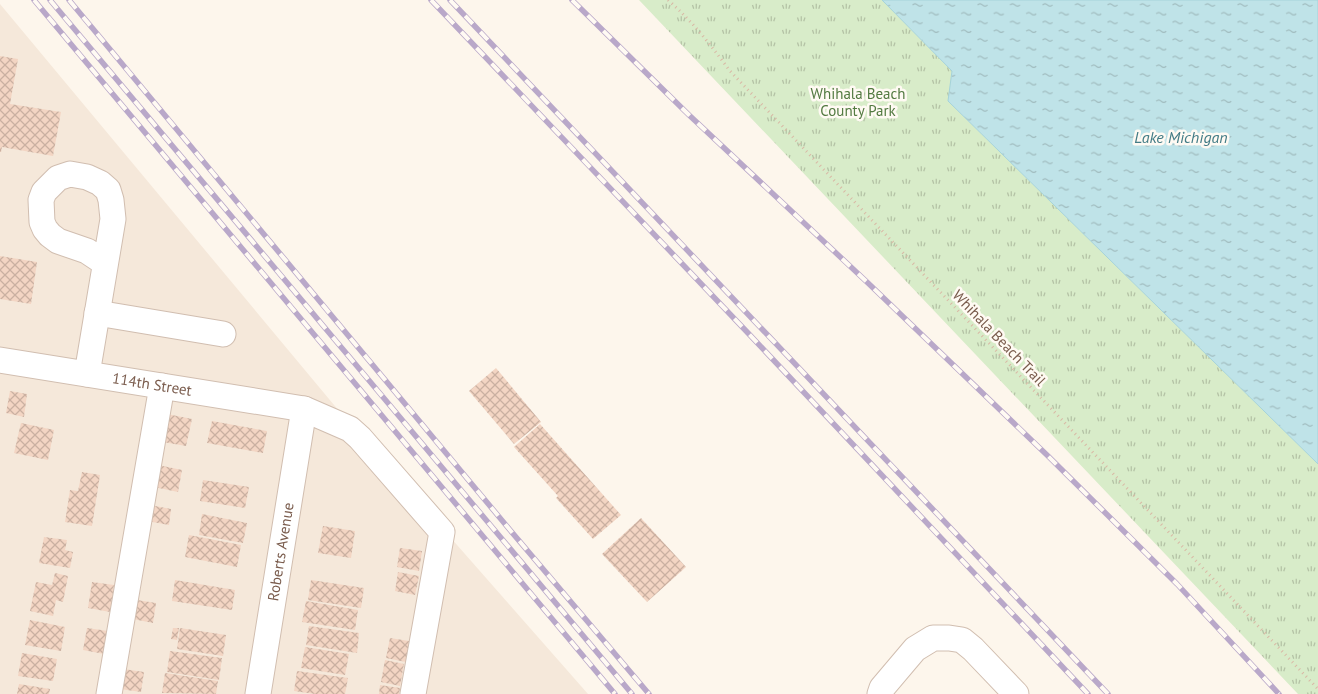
<svg xmlns="http://www.w3.org/2000/svg" width="1318" height="694" font-family="'PT Sans',sans-serif">
  <style>
    .residential { fill: #f5e8da }
    .park { fill: url(#park-tufts) }
    .water { fill: url(#water-ripples); stroke: #a5d3da }
    .building { fill: url(#building-cross-hatch) }
    .lines { fill: none; stroke-linecap: round; stroke-linejoin: round }
    .minor-casing { stroke: #d1beb0; stroke-width: 27 }
    .path { stroke: #d9b8a5; stroke-width: 3; stroke-dasharray: 1 4; stroke-linecap: butt }
    .minor { stroke: #fff; stroke-width: 25 }
    .rail-casing { stroke: #b9a8c9; stroke-width: 5.5 }
    .rail { stroke: #fffaf3; stroke-width: 4; stroke-dasharray: 11; stroke-linecap: butt }
    .labels { text-anchor: middle; stroke-width: 5; stroke-linejoin: round; paint-order: stroke }
    .park-label { font-size: 15px; fill: #537a41; stroke: #fffaf3 }
    .street-label { font-size: 15px; fill: #7a5c4d; stroke: #fffaf3 }
    .water-label { font-size: 16px; font-style: italic; fill: #437c86; stroke: #fffaf3 }
  </style>
  <defs>
    <pattern id="park-tufts" width="24" height="20" patternUnits="userSpaceOnUse" patternTransform="scale(1.25)"><rect width="24" height="20" fill="#d8ecc9"/><path d="M3 7l-1-3M5 7V3M7 7l1-3M15 17l-1-3M17 17v-4M19 17l1-3" fill="none" stroke="#b4c2a5"/></pattern>
    <pattern id="water-ripples" width="26" height="14" patternUnits="userSpaceOnUse" patternTransform="scale(1.25)"><rect width="26" height="14" fill="#bfe3e8"/><path d="M2 4q2-2 4 0t4 0M15 11q2-2 4 0t4 0" fill="none" stroke="#a0bbbe"/></pattern>
    <pattern id="building-cross-hatch" width="8" height="8" patternUnits="userSpaceOnUse" patternTransform="scale(1.25)"><rect width="8" height="8" fill="#f3d5c3"/><path d="M0 0l8 8M0 8l8-8" fill="none" stroke="#cab0a1"/></pattern>
  </defs>
  <rect width="100%" height="100%" fill="#fdf6ec"/>
  <polygon class="residential" points="0,4 334,405 588,694 0,694"/>
  <polygon class="park" points="639,0 882,0 952,71 949,102 1318,464 1318,694 1298,694"/>
  <polygon class="water" points="882,0 1318,0 1318,464 948,101 952,71"/>
  <g class="building">
    <polygon points="0,56 18,59 10,104 61,112 53,156 2,147 1,152 0,152"/>
    <polygon points="0,256 37,262 31,304 0,299"/>
    <polygon points="496,368 541,422 514,444 469,391"/>
    <polygon points="10,391 27,394 24,417 6,413"/>
    <polygon points="162,413 192,419 186,446 157,441"/>
    <polygon points="212,421 267,431 263,453 207,443"/>
    <polygon points="21,423 54,430 48,460 14,453"/>
    <polygon points="540,424 621,515 593,539 556,498 558,496 514,447"/>
    <polygon points="158,465 182,470 178,492 154,487"/>
    <polygon points="82,472 100,475 92,526 65,522 70,490 78,491"/>
    <polygon points="203,480 249,487 245,508 200,501"/>
    <polygon points="150,505 171,509 169,525 147,521"/>
    <polygon points="202,514 247,523 243,543 199,535"/>
    <polygon points="641,518 686,567 647,602 602,554"/>
    <polygon points="323,526 355,531 351,558 318,553"/>
    <polygon points="189,535 241,545 237,567 185,557"/>
    <polygon points="44,537 67,540 65,550 73,552 70,568 39,563"/>
    <polygon points="400,548 422,551 419,571 397,567"/>
    <polygon points="398,572 419,576 415,595 395,591"/>
    <polygon points="55,573 68,576 63,602 56,600 53,616 30,611 36,582 52,585"/>
    <polygon points="175,580 235,590 232,610 172,601"/>
    <polygon points="311,580 364,588 361,608 308,600"/>
    <polygon points="92,582 114,585 110,612 88,608"/>
    <polygon points="137,600 156,603 153,623 133,619"/>
    <polygon points="306,601 358,610 355,630 302,622"/>
    <polygon points="30,620 65,627 61,651 25,645"/>
    <polygon points="309,626 359,633 357,653 306,645"/>
    <polygon points="87,628 108,631 104,654 83,650"/>
    <polygon points="173,628 179,628 177,640 171,639"/>
    <polygon points="180,628 226,635 223,656 177,649"/>
    <polygon points="390,638 409,641 406,662 386,658"/>
    <polygon points="305,647 349,654 345,675 301,668"/>
    <polygon points="170,651 222,658 219,680 167,672"/>
    <polygon points="22,653 57,659 53,681 18,676"/>
    <polygon points="385,660 404,664 400,686 381,682"/>
    <polygon points="123,669 144,672 141,692 120,689"/>
    <polygon points="297,671 348,678 345,694 315,694 294,691"/>
    <polygon points="165,673 218,681 216,694 162,693"/>
    <polygon points="19,684 50,689 49,694 17,694"/>
    <polygon points="380,685 400,688 399,694 379,694"/>
  </g>
  <g class="lines">
    <g class="minor-casing">
      <g id="minor">
        <polyline points="97,313 223,334"/>
        <path id="s1" d="M0,360L304,409L350,429L360,438L442,532L413,694"/>
        <polyline points="87,374 113,219 111,200 108,190 100,183 87,177 70,174 58,178 44,192 41,200 42,222 45,229 50,235 58,241 87,251 105,263"/>
        <polyline points="109,694 162,386"/>
        <path id="s2" d="M258,694L304,409"/>
        <polyline points="880,694 882,688 915,649 933,638 949,638 962,640 973,649 1016,694"/>
      </g>
    </g>
    <path class="path" d="M668,0C693,22 710,44 730,71L1318,689"/>
    <use href="#minor" class="minor"/>
    <g class="rail-casing">
      <g id="rail">
        <polyline points="34,0 615,694"/>
        <polyline points="50,0 632,694"/>
        <polyline points="69,0 510,530 649,694"/>
        <polyline points="431,0 748,333 1088,694"/>
        <polyline points="450,0 1108,694"/>
        <polyline points="572,0 689,115 868,283 1048,456 1177,584 1279,694"/>
      </g>
    </g>
    <use href="#rail" class="rail"/>
  </g>
  <g class="labels">
    <g class="park-label">
      <text x="858" y="99">Whihala Beach<tspan x="858" dy="17">County Park</tspan></text>
    </g>
    <g class="street-label">
      <text transform="translate(999 338) rotate(46)" y="5">Whihala Beach Trail</text>
      <text dy="5" stroke="none"><textPath href="#s1" startOffset="154">114th Street</textPath></text>
      <text dy="5" stroke="none"><textPath href="#s2" startOffset="144">Roberts Avenue</textPath></text>
    </g>
    <g class="water-label">
      <text x="1181" y="143">Lake Michigan</text>
    </g>
  </g>
</svg>
